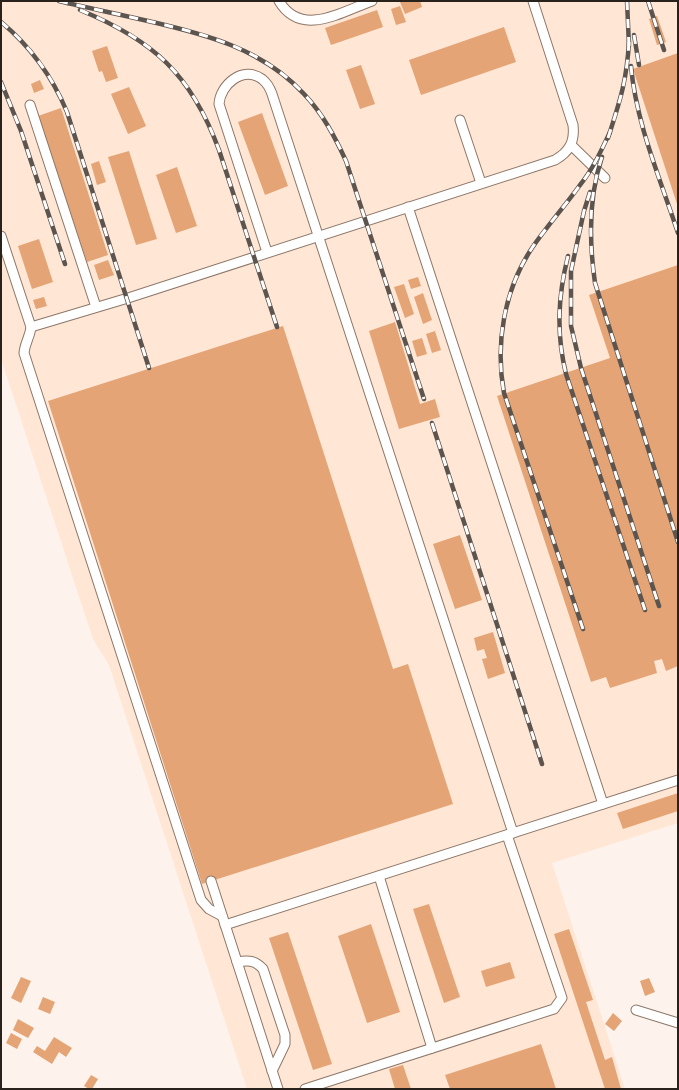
<svg xmlns="http://www.w3.org/2000/svg" width="679" height="1090" font-family="'Space Grotesk',sans-serif">
  <style>
    .built { fill: #ffe6d5 }
    .building { fill: #e4a475 }
    .lines { fill: none; stroke-linecap: round; stroke-linejoin: round }
    .minor-casing { stroke: #8d7768; stroke-width: 11 }
    .minor { stroke: #fff; stroke-width: 9 }
    .rail-casing { stroke: #5c544e; stroke-width: 4.5 }
    .rail { stroke: #fff; stroke-width: 3; stroke-dasharray: 9; stroke-linecap: butt }
  </style>
  <rect width="100%" height="100%" fill="#fdf3ec"/>
  <polygon class="built" points="1,1 678,1 678,823 552,863 625,1089 247,1089 109,665 93,639 1,359"/>
  <g class="building">
    <polygon points="402,1 420,1 422,7 405,14 400,2"/>
    <polygon points="400,6 406,22 396,25 391,9"/>
    <polygon points="377,10 383,27 331,45 325,28"/>
    <polygon points="657,16 666,42 657,45 649,19"/>
    <polygon points="504,27 516,62 421,95 409,60"/>
    <polygon points="107,46 118,78 106,82 102,71 99,72 92,51"/>
    <polygon points="678,53 678,207 633,69"/>
    <polygon points="361,65 375,104 360,109 346,70"/>
    <polygon points="40,80 44,89 34,93 31,84"/>
    <polygon points="129,87 146,126 128,134 111,94"/>
    <polygon points="61,108 108,255 87,262 38,116"/>
    <polygon points="262,113 288,186 265,195 238,122"/>
    <polygon points="129,151 157,239 136,245 108,157"/>
    <polygon points="99,161 106,182 97,185 91,164"/>
    <polygon points="177,167 197,226 176,233 156,175"/>
    <polygon points="39,239 53,282 32,289 18,246"/>
    <polygon points="108,260 114,275 99,280 94,265"/>
    <polygon points="678,265 678,666 666,671 662,659 654,661 657,673 610,688 606,677 591,682 497,396 610,358 589,295"/>
    <polygon points="418,277 421,286 411,289 408,280"/>
    <polygon points="404,284 414,314 405,318 394,287"/>
    <polygon points="423,293 432,320 423,324 414,297"/>
    <polygon points="44,297 47,306 36,309 33,300"/>
    <polygon points="395,322 420,404 435,399 440,417 399,429 369,331"/>
    <polygon points="283,326 393,669 408,664 453,804 202,884 48,401"/>
    <polygon points="435,331 441,350 432,353 426,334"/>
    <polygon points="422,338 427,354 417,357 412,341"/>
    <polygon points="460,535 482,600 455,609 433,544"/>
    <polygon points="493,632 505,673 488,679 482,659 487,658 484,649 477,651 474,638"/>
    <polygon points="678,793 678,811 623,829 617,813"/>
    <polygon points="429,904 460,997 444,1003 413,909"/>
    <polygon points="371,924 400,1012 367,1023 338,936"/>
    <polygon points="569,929 593,1000 586,1002 605,1060 612,1057 621,1089 605,1089 554,934"/>
    <polygon points="288,932 332,1064 313,1070 269,938"/>
    <polygon points="510,962 515,978 486,987 481,971"/>
    <polygon points="21,977 31,981 21,1003 11,998"/>
    <polygon points="649,978 655,992 645,996 640,981"/>
    <polygon points="43,997 55,1002 50,1014 38,1009"/>
    <polygon points="613,1013 622,1021 614,1031 605,1024"/>
    <polygon points="18,1019 34,1028 28,1038 13,1030"/>
    <polygon points="11,1033 22,1039 17,1049 6,1043"/>
    <polygon points="54,1037 72,1048 66,1057 59,1052 52,1064 33,1052 37,1046 45,1051"/>
    <polygon points="541,1044 556,1089 450,1089 445,1075"/>
    <polygon points="403,1065 411,1089 395,1089 389,1069"/>
    <polygon points="91,1075 98,1079 92,1089 89,1089 84,1086"/>
  </g>
  <g class="lines">
    <g class="minor-casing">
      <g id="minor">
        <path d="M279,1C301,38 341,12 372,1"/>
        <polyline points="30,105 96,307"/>
        <polyline points="460,120 481,183"/>
        <polyline points="571,145 605,178"/>
        <polyline points="408,207 603,804"/>
        <path d="M1,236L31,327C30,337 25,342 24,353L201,900L209,909L222,916"/>
        <path d="M267,252L219,104C220,85 243,65 262,79C267,83 270,88 272,94L513,833"/>
        <path d="M31,327L128,298L555,160C569,152 575,142 573,125L533,1"/>
        <polyline points="379,876 432,1048"/>
        <polyline points="211,881 278,1089"/>
        <polyline points="225,925 678,780"/>
        <path d="M237,962C248,960 255,960 263,969L285,1035V1044L272,1071"/>
        <polyline points="636,1010 678,1023"/>
        <polyline points="305,1089 554,1009 562,998 507,835"/>
      </g>
    </g>
    <use href="#minor" class="minor"/>
    <g class="rail-casing">
      <g id="rail">
        <path d="M59,1C88,8 118,14 148,21C205,34 263,49 304,94C323,114 335,137 346,161L424,399"/>
        <polyline points="627,1 629,46"/>
        <polyline points="648,1 664,50"/>
        <path d="M80,10C153,40 191,74 219,150L277,327"/>
        <path d="M1,22C31,47 52,76 67,112L149,368"/>
        <polyline points="634,35 639,65"/>
        <path d="M631,66C636,123 660,178 678,233"/>
        <polyline points="1,82 21,131 65,264"/>
        <path d="M608,138C620,101 627,80 629,41"/>
        <path d="M602,157C588,198 589,241 595,283L678,542"/>
        <polyline points="590,192 584,211 571,271 571,326 581,368 659,606"/>
        <path d="M568,256C558,296 556,333 566,374L645,610"/>
        <polyline points="432,423 542,764"/>
        <path d="M583,629L504,393C495,344 504,290 532,248C547,226 565,206 580,185C593,169 601,151 610,132"/>
      </g>
    </g>
    <use href="#rail" class="rail"/>
  </g>
  <rect width="679" height="1090" fill="none" stroke="#29211b" stroke-width="4"/>
</svg>
